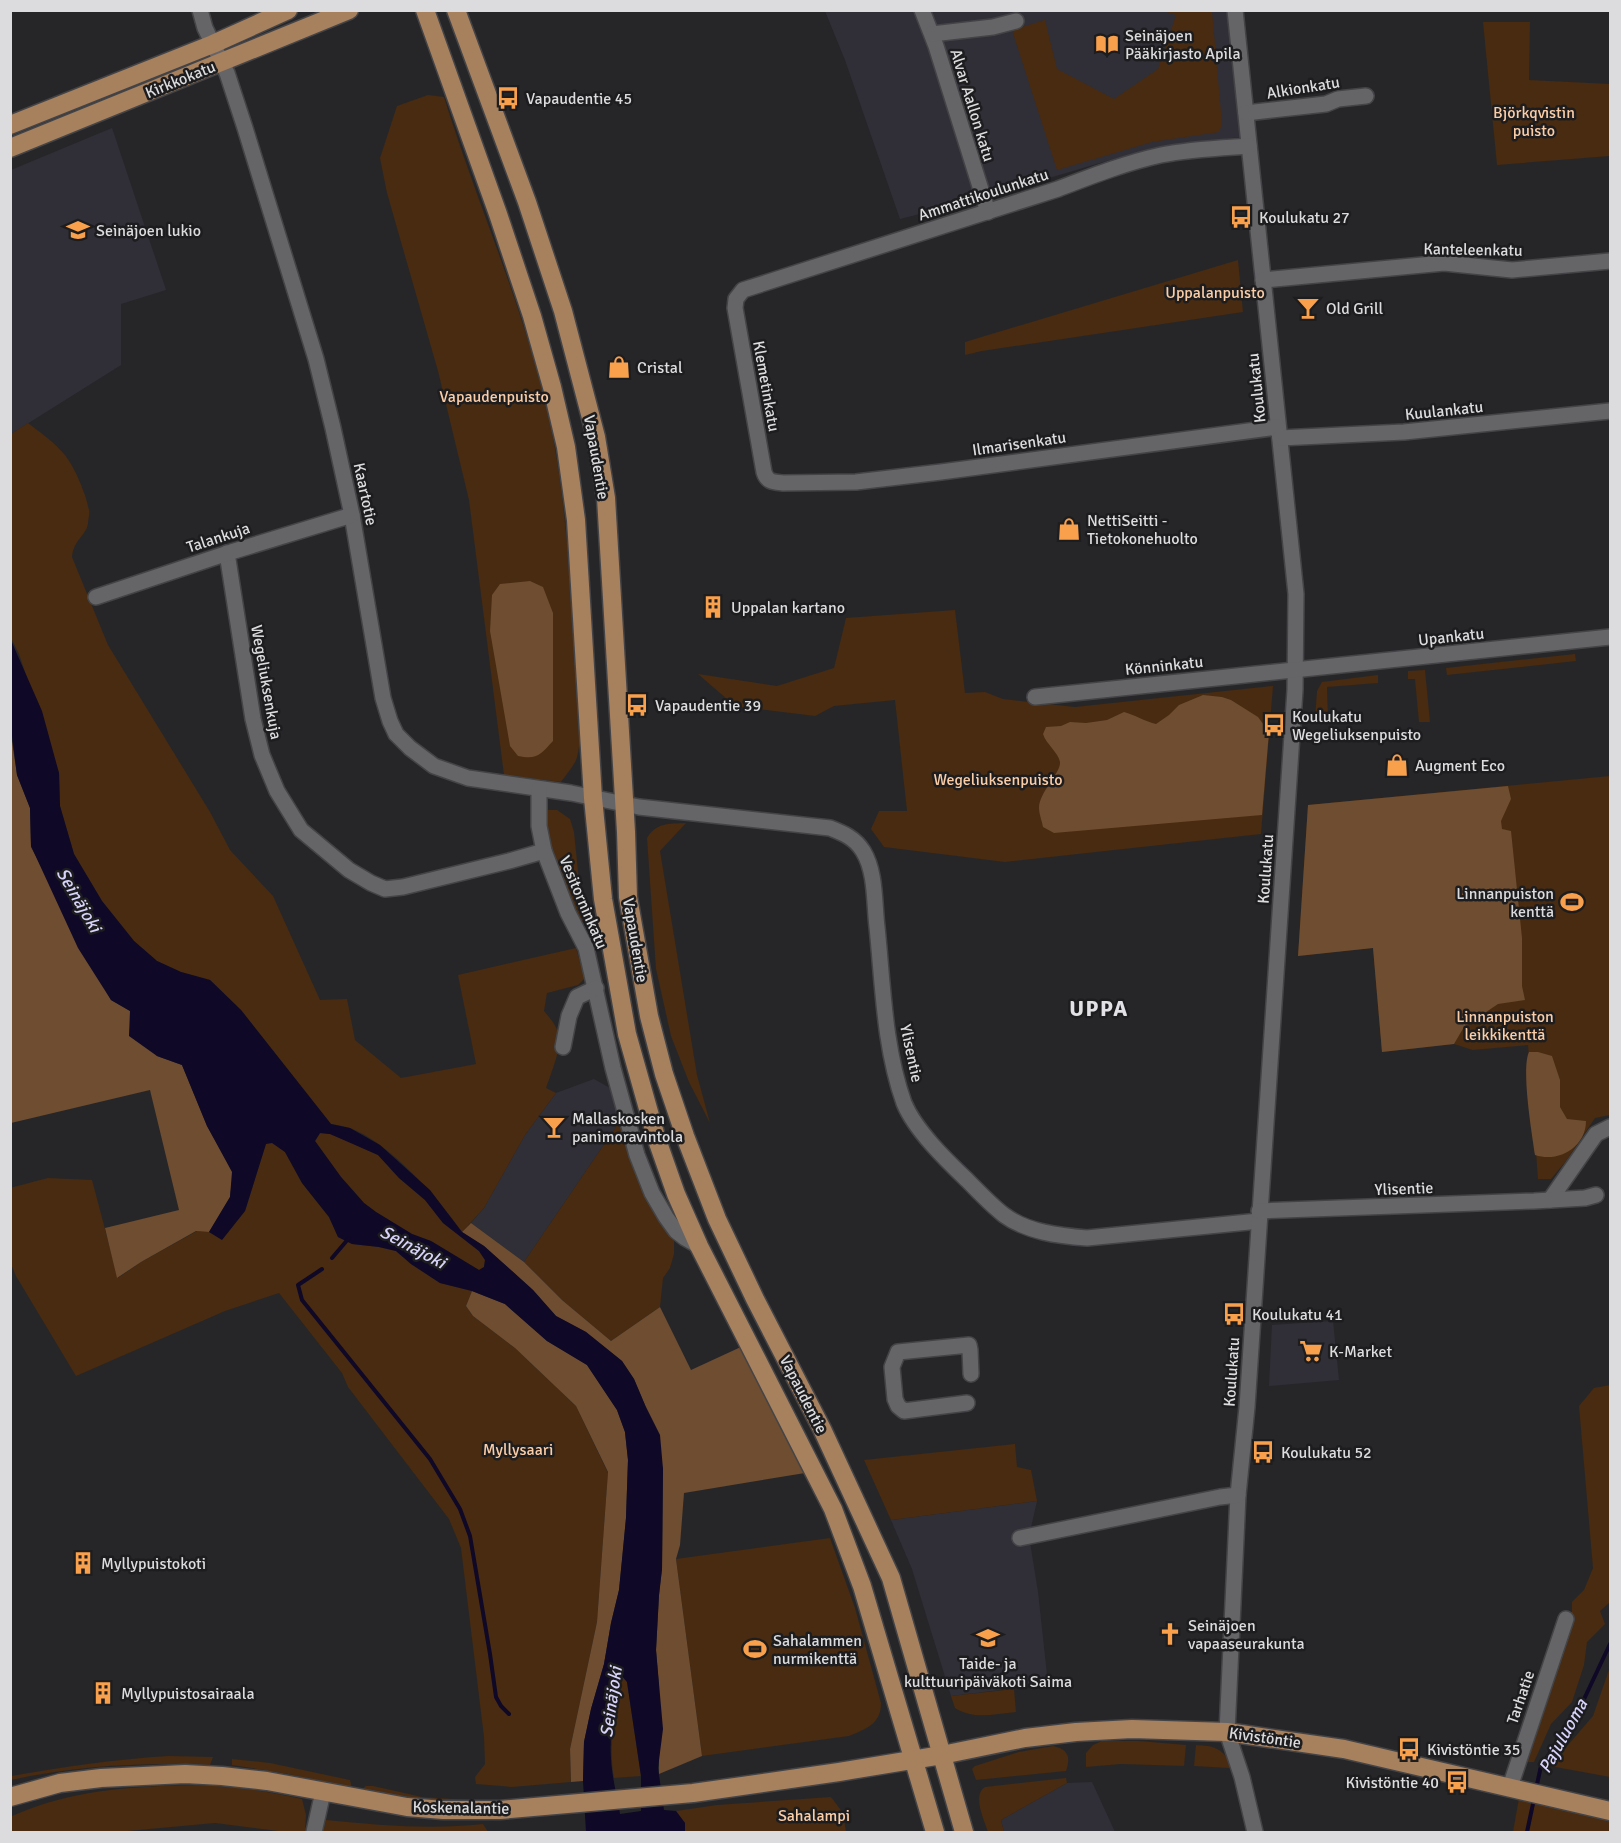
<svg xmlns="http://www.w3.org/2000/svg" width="1621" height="1843" font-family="Signika,sans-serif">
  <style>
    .built { fill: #302f37 }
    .green { fill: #482b10 }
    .forest { fill: #6e4d31 }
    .water { fill: #0f0826; fill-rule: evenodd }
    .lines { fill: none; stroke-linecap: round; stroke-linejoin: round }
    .stream { stroke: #0f0826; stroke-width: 4 }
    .minor-casing { stroke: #444447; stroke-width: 18 }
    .major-casing { stroke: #444447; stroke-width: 21 }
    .minor { stroke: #656568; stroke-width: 15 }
    .major { stroke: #a7805e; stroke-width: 18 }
    .labels { text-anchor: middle; stroke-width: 5; stroke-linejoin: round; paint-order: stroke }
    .poi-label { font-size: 16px; fill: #dcdcde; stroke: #1d1d1f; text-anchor: start }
    .street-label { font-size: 16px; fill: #dcdcde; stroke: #1d1d1f }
    .park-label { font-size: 16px; fill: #fbcda7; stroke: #1d1d1f }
    .water-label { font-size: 18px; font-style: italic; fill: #d7d3fa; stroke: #1d1d1f }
    .district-label { font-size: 22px; font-weight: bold; letter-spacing: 1.5px; fill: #e2e2e6; stroke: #1d1d1f }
  </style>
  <rect width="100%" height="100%" fill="#262629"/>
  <g class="built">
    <polygon points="825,11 1227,11 1241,137 1191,143 1110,160 974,200 900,219 845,60"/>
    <polygon points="112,128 166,290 121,304 121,365 11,434 11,170"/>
    <polygon points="594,1079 610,1088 616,1095 622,1118 524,1262 471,1223 484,1208 525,1135 556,1093"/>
    <polygon points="1333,1321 1339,1380 1269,1386 1272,1325"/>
    <polygon points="1037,1501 1029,1536 1038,1592 1048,1684 951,1696 912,1569 891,1520"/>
    <polygon points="1092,1782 1115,1832 1004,1832 1001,1820 1067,1783"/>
  </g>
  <g class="green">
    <polygon points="1163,11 1212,11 1222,124 1219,132 1152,142 1057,170 1012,30 1045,20 1057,69 1114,99 1158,69 1176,15"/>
    <polygon points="1483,22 1530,22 1529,80 1610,84 1610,156 1497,165"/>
    <path d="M428,95L444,97C474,194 515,287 541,385C564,470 569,559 574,646C576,672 585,739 576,760C573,767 566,775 561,782L504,775L469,500L438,371L387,193L380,158L397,106Z"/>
    <polygon points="1238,260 1243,312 982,351 965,355 965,342"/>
    <path d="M28,423C41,433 54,442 64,454C74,465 86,494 89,510C90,514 88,519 88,524C85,537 74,539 72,557L108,645L210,812L230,850L273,896L320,1000L347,999L355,1040L401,1078L476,1064L458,975L576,948L585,978L578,985L547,993L544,1011C550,1018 557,1026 559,1036C562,1046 550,1077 546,1088L556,1093L525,1135L484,1208L462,1232C437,1197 390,1143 350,1128C344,1126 337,1125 331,1124L241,1010L210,980L181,972L157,961L134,941L102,901L74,854L60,806L59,773L19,654L11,638V434Z"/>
    <polygon points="955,610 965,693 985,692 1003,699 1075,707 1273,686 1261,834 1005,862 884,847 871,829 879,811 907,811 895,700 834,706 815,716 735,706 698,674 777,686 834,668 846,618"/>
    <polygon points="1575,654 1576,661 1447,675 1446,668"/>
    <polygon points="1425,670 1430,722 1419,722 1415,679 1408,679 1408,671"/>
    <polygon points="1378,675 1378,683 1327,687 1328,719 1315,719 1317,691 1322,682"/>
    <polygon points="1610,776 1610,1115 1595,1118 1566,1161 1551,1179 1538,1179 1528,1045 1473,1050 1454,1044 1382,1052 1373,948 1298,956 1308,805"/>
    <polygon points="548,810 557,810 570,819 574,832 583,920 582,921 559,874 551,849 545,815"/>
    <path d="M686,823L660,851L697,1075L710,1123L689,1082L671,1036L656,969L647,838C657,822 669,824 686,823Z"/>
    <polygon points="622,1118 674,1241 674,1254 670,1268 663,1278 660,1307 611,1341 562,1300 524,1262"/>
    <polygon points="320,1133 330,1134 355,1144 378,1155 399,1178 425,1200 443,1223 479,1251 485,1260 484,1267 479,1270 431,1241 412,1234 376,1212 364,1203 341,1177 315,1141"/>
    <polygon points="272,1142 285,1152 302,1183 329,1217 338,1237 352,1244 379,1247 396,1251 411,1264 440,1283 472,1291 466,1306 473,1316 515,1348 576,1406 608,1473 597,1622 570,1749 571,1782 512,1787 476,1784 475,1777 485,1764 484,1737 461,1548 449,1519 348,1387 342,1373 279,1293 225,1311 76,1376 16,1276 11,1264 10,1188 48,1178 92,1180 118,1278 141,1262 197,1231 209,1232 222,1239 245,1211 266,1143"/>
    <polygon points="1610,1385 1610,1602 1600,1611 1605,1624 1587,1642 1584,1665 1572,1702 1551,1724 1534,1762 1526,1762 1572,1628 1572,1602 1584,1590 1593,1568 1579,1406 1594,1388"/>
    <polygon points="1015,1444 1017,1467 1031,1470 1037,1501 891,1520 864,1460"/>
    <path d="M830,1538L855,1608L881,1703C881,1724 866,1729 849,1736L702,1756L676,1559Z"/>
    <polygon points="1610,1667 1610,1777 1550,1766 1593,1716"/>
    <path d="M621,1674L627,1682L641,1776L614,1778C608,1743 616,1714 617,1679Z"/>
    <path d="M1014,1689L1016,1712C994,1714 974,1720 955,1708L951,1696Z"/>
    <polygon points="1102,1741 1139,1741 1186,1745 1184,1766 1121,1764 1086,1767 1086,1753 1093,1745"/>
    <path d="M1196,1745C1213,1746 1219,1747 1230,1761L1229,1768L1194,1766Z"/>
    <path d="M1053,1746C1068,1749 1071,1757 1066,1771L976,1780L972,1769L975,1766L1019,1752Z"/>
    <path d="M169,1756L213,1757L210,1765C143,1762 76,1766 11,1780V1776C63,1767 116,1759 169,1756Z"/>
    <polygon points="232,1759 270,1763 350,1780 352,1788 288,1774 232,1765"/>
    <path d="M1066,1778L1067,1783L1001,1820L1004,1832H988C984,1820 972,1795 985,1787Z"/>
    <path d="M196,1785C234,1786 265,1791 302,1799L306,1815L305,1832H279L278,1831L215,1823L117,1832H11L10,1817C69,1790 132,1786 196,1785Z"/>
    <path d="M366,1786H373L422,1797L483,1801C443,1803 400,1801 362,1789Z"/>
    <polygon points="831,1797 843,1813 846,1832 685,1832 685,1823 676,1811 717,1805"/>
    <polygon points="1519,1798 1610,1820 1610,1832 1513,1832"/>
    <path d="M326,1820C378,1825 430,1830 483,1824L488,1832H323Z"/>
  </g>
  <g class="forest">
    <path d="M530,581L543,587L553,613V741C540,755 537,760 518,756L510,746L490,631L492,595L500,584Z"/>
    <path d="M1203,695L1222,697L1231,700L1258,717L1269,732L1262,815L1054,833L1043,827C1042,821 1039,814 1039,808C1039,792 1061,773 1060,762C1058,752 1046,744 1043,734L1046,727L1061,726L1070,722L1086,723L1107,720L1124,712C1135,715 1144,721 1156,724L1169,715L1179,705Z"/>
    <polygon points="10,728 17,775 30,808 31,847 111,1000 130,1011 157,1056 182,1065 207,1126 233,1172 230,1197 209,1232 196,1231 141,1262 117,1278 105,1228 179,1210 150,1090 11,1123"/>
    <polygon points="1508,786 1511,799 1501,821 1502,829 1511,831 1522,938 1522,986 1525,1000 1498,1004 1464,1027 1454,1044 1382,1052 1373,948 1298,956 1308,805"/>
    <path d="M1529,1052H1538L1552,1056L1560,1080V1107L1567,1119L1586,1121C1586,1147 1559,1163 1535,1155C1532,1134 1521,1069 1529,1052Z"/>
    <polygon points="471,1223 524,1262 562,1300 611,1341 660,1307 691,1370 743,1346 805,1473 684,1493 680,1545 676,1559 702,1756 659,1774 659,1687 656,1650 659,1595 662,1569 663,1469 645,1405 634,1379 622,1361 586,1332 556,1316 533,1290 512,1271 484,1246 462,1232"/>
    <polygon points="472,1291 505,1304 547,1341 587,1365 617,1410 625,1432 628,1460 626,1518 622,1561 619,1590 611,1623 604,1664 591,1709 584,1742 583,1781 571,1782 570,1749 597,1622 608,1472 576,1406 515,1348 473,1316 466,1306"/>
  </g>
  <path class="water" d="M10,638L42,711L59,773L60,806L74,854L102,901L134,941L157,961L181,972L210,980L241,1010L331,1124L350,1128L380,1145L430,1190L462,1232L484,1246L512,1271L533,1290L556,1316L586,1332L622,1361L634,1379L645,1405L660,1435L663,1469L662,1569L659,1595L656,1650L663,1729L658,1768L664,1810L676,1811L685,1823V1832H586L583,1781L584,1742L591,1709L604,1664L611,1623L619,1590L626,1518L628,1460L625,1432L617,1410L587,1365L547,1341L505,1304L472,1291L440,1283L411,1264L396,1251L379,1247L352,1244L338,1237L329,1217L302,1183L285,1152L272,1143L266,1144L245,1211L222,1240L209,1232L230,1197L232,1172L207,1126L182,1065L157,1056L129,1036L130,1011L111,1000L78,948L31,846L30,808L17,775L11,728ZM320,1133L330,1134L378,1155L399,1178L425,1200L443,1223L479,1251L485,1260L484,1267L479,1270L431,1241L412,1234L376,1212L364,1203L341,1177L315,1141ZM621,1675L627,1682L641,1776V1811L620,1814C617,1796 612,1777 611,1759C609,1732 616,1706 617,1679Z"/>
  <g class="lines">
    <g class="stream">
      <polyline points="332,1258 349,1238"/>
      <polyline points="322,1269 298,1285 302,1300 430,1459 460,1509 470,1536 490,1654 496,1697 501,1706 509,1714"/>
      <polyline points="1536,1789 1541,1766 1577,1714 1610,1644"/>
      <polyline points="1527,1832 1534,1799"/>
    </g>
    <g class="minor-casing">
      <g id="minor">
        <path d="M200,10L205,28L227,73L245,128L316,359L333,428L352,515L383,698L390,721L396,734L410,748L434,766L468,778L571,793L639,807L830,828C843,833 855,838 863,851C876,872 874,902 877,927C883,985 884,1047 904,1103C915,1130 946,1160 967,1180C979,1192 991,1205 1004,1215C1027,1232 1059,1236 1087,1238L1259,1221"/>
        <polyline points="922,10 936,46 988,212"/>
        <polyline points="1235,10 1296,594 1295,690 1247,1407 1238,1495 1227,1732 1242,1777 1255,1832"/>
        <polyline points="932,34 993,27 1016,21"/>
        <polyline points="1246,113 1326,104 1338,99 1366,96"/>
        <path d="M1249,146C1219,148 1190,149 1161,155C1125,163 1092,176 1058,189L743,290L736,299L735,308L764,472C767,482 773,482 783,483L856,482L941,472L1278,427"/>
        <polyline points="1263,280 1444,263 1512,270 1610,261"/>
        <polyline points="1280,438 1404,432 1610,411"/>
        <polyline points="227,553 253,719 262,755 277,791 301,830 349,870 371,883 385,889 403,887 509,861 544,851"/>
        <polyline points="96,597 231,552 352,515"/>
        <polyline points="1035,697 1610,637"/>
        <polyline points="539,789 539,826 544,851 568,913 586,948 613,1068 637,1155 652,1193 666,1217 676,1231 685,1238 699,1246"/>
        <polyline points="563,1047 569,1016 577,997 596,988"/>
        <polyline points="1550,1200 1596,1134 1610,1127"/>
        <polyline points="1259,1211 1534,1201 1585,1198 1596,1195"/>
        <polyline points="967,1403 904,1411 898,1406 895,1399 892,1367 898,1352 969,1345 970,1350 971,1374"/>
        <polyline points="1020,1538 1220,1497 1238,1495"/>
        <polyline points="1510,1787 1566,1619"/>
        <polyline points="314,1832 323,1792"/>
      </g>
    </g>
    <g class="major-casing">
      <g id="major">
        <polyline points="425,10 498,214 532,316 552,387 566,447 576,520 593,798 603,899 627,1034 656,1137 676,1194 699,1246 833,1509 862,1586 935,1832"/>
        <polyline points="456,10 527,202 563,311 596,437 606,498 626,832 628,897 649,1016 664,1074 685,1136 717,1219 755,1299 822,1429 891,1578 964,1832"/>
        <polyline points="10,125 213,44 288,10"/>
        <polyline points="10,148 349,10"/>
        <polyline points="10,1797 60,1783 101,1778 185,1774 222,1776 267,1781 407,1807 443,1810 500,1810 693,1793 839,1772 942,1755 1025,1738 1076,1732 1132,1729 1227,1732 1344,1749 1610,1811"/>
      </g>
    </g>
    <use href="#minor" class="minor"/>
    <use href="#major" class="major"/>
  </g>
  <defs>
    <g id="library-bare" transform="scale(1.8)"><path d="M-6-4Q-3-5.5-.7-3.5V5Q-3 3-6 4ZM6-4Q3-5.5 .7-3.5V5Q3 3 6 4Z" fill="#f9a04c" stroke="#1d1d1f" stroke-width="2.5" paint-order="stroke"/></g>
    <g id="bus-bare" transform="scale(1.8)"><path d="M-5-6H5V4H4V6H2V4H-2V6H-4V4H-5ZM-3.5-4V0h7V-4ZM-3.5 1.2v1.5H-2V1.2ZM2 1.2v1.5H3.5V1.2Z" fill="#f9a04c" stroke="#1d1d1f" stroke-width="2.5" paint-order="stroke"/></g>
    <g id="school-bare" transform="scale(1.8)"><path d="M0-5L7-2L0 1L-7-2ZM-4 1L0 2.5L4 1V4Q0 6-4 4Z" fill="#f9a04c" stroke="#1d1d1f" stroke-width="2.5" paint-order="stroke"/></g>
    <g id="bar-bare" transform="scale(1.8)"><path d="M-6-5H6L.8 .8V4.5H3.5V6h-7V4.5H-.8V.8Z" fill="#f9a04c" stroke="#1d1d1f" stroke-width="2.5" paint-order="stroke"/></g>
    <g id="shop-bare" transform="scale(1.8)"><path d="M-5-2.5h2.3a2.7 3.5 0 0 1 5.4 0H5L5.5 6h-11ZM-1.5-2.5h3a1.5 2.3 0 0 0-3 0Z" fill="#f9a04c" stroke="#1d1d1f" stroke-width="2.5" paint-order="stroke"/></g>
    <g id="building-bare" transform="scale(1.8)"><path d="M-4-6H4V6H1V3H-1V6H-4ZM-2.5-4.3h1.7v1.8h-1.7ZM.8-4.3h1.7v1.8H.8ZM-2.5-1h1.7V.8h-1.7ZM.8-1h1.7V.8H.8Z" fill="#f9a04c" stroke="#1d1d1f" stroke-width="2.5" paint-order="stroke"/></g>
    <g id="stadium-bare" transform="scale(1.8)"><path d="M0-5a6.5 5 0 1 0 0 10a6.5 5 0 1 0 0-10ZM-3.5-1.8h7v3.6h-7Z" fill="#f9a04c" stroke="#1d1d1f" stroke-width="2.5" paint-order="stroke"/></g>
    <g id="supermarket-bare" transform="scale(1.8)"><path d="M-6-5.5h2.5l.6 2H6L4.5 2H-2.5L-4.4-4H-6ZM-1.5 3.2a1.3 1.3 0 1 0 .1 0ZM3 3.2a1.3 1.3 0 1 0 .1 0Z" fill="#f9a04c" stroke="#1d1d1f" stroke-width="2.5" paint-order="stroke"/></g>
    <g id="church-bare" transform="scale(1.8)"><path d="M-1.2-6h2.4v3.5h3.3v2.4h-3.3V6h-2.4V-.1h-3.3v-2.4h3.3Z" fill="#f9a04c" stroke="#1d1d1f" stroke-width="2.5" paint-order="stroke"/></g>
  </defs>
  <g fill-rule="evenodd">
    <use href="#library-bare" x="1107" y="44"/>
    <use href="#bus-bare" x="508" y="98"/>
    <use href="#bus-bare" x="1241" y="217"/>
    <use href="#school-bare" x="78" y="230"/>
    <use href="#bar-bare" x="1308" y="308"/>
    <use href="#shop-bare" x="619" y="367"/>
    <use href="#shop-bare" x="1069" y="529"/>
    <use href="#building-bare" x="713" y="607"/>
    <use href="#bus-bare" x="637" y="705"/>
    <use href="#bus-bare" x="1274" y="725"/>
    <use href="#shop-bare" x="1397" y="765"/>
    <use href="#stadium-bare" x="1572" y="902"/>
    <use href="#bar-bare" x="554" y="1127"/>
    <use href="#bus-bare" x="1234" y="1314"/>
    <use href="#supermarket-bare" x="1311" y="1351"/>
    <use href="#bus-bare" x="1263" y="1452"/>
    <use href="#building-bare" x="83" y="1563"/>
    <use href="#church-bare" x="1170" y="1634"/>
    <use href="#school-bare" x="988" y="1638"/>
    <use href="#stadium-bare" x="755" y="1649"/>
    <use href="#building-bare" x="103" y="1693"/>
    <use href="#bus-bare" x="1409" y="1749"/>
    <use href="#bus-bare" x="1457" y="1782"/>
  </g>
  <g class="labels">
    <g class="poi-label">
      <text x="1125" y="41">Seinäjoen<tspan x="1125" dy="18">Pääkirjasto Apila</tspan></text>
      <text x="526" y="104">Vapaudentie 45</text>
      <text x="1259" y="223">Koulukatu 27</text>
      <text x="96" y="236">Seinäjoen lukio</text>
      <text x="1326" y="314">Old Grill</text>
      <text x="637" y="373">Cristal</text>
      <text x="1087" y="526">NettiSeitti -<tspan x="1087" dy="18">Tietokonehuolto</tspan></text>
      <text x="731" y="613">Uppalan kartano</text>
      <text x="655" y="711">Vapaudentie 39</text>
      <text x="1292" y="722">Koulukatu<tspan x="1292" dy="18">Wegeliuksenpuisto</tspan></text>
      <text x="1415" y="771">Augment Eco</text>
      <text x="1554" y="899" text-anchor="end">Linnanpuiston<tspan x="1554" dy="18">kenttä</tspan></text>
      <text x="572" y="1124">Mallaskosken<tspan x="572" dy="18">panimoravintola</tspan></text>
      <text x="1252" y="1320">Koulukatu 41</text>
      <text x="1329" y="1357">K-Market</text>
      <text x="1281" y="1458">Koulukatu 52</text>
      <text x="101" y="1569">Myllypuistokoti</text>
      <text x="1188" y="1631">Seinäjoen<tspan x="1188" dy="18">vapaaseurakunta</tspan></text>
      <text x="773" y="1646">Sahalammen<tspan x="773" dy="18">nurmikenttä</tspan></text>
      <text x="988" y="1669" text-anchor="middle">Taide- ja<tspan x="988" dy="18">kulttuuripäiväkoti Saima</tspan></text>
      <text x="121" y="1699">Myllypuistosairaala</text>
      <text x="1427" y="1755">Kivistöntie 35</text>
      <text x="1439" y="1788" text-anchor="end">Kivistöntie 40</text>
    </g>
    <g class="street-label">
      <text transform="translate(180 79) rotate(-22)" y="6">Kirkkokatu</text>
      <text transform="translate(1303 87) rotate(-9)" y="6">Alkionkatu</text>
      <text transform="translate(973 105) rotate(73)" y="6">Alvar Aallon katu</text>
      <text transform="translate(983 194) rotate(-18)" y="6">Ammattikoulunkatu</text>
      <text transform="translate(1473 249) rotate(1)" y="6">Kanteleenkatu</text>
      <text transform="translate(767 386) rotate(80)" y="6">Klemetinkatu</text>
      <text transform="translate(1256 388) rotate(-96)" y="6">Koulukatu</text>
      <text transform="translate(1444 410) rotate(-6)" y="6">Kuulankatu</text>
      <text transform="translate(1019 443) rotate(-8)" y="6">Ilmarisenkatu</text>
      <text transform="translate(597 457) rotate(80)" y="6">Vapaudentie</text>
      <text transform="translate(366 494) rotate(78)" y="6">Kaartotie</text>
      <text transform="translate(218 537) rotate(-18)" y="6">Talankuja</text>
      <text transform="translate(1451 636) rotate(-6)" y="6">Upankatu</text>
      <text transform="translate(1164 665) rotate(-6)" y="6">Könninkatu</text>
      <text transform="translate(267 682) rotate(80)" y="6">Wegeliuksenkuja</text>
      <text transform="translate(1265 869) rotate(-86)" y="6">Koulukatu</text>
      <text transform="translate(584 902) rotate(67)" y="6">Vesitorninkatu</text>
      <text transform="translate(636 940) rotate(80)" y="6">Vapaudentie</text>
      <text transform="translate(912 1053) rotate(78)" y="6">Ylisentie</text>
      <text transform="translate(1404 1188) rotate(-2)" y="6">Ylisentie</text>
      <text transform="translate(1231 1372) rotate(-86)" y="6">Koulukatu</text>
      <text transform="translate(804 1394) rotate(63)" y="6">Vapaudentie</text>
      <text transform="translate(1520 1697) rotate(-71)" y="6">Tarhatie</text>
      <text transform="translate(1265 1737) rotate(8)" y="6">Kivistöntie</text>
      <text transform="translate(461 1807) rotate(1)" y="6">Koskenalantie</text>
    </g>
    <g class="park-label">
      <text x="1534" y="118">Björkqvistin<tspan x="1534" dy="18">puisto</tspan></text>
      <text x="1215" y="298">Uppalanpuisto</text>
      <text x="494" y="402">Vapaudenpuisto</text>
      <text x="998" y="785">Wegeliuksenpuisto</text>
      <text x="1505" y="1022">Linnanpuiston<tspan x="1505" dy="18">leikkikenttä</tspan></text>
      <text x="518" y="1455">Myllysaari</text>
      <text x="814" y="1821">Sahalampi</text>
    </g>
    <g class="water-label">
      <text transform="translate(79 900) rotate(60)" y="6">Seinäjoki</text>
      <text transform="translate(413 1247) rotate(28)" y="6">Seinäjoki</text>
      <text transform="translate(611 1702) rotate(-82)" y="6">Seinäjoki</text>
      <text transform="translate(1563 1736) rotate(-61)" y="6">Pajuluoma</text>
    </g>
    <g class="district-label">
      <text x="1099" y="1016">UPPA</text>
    </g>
  </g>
  <rect width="1621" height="1843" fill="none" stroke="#dcdcde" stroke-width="24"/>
</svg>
